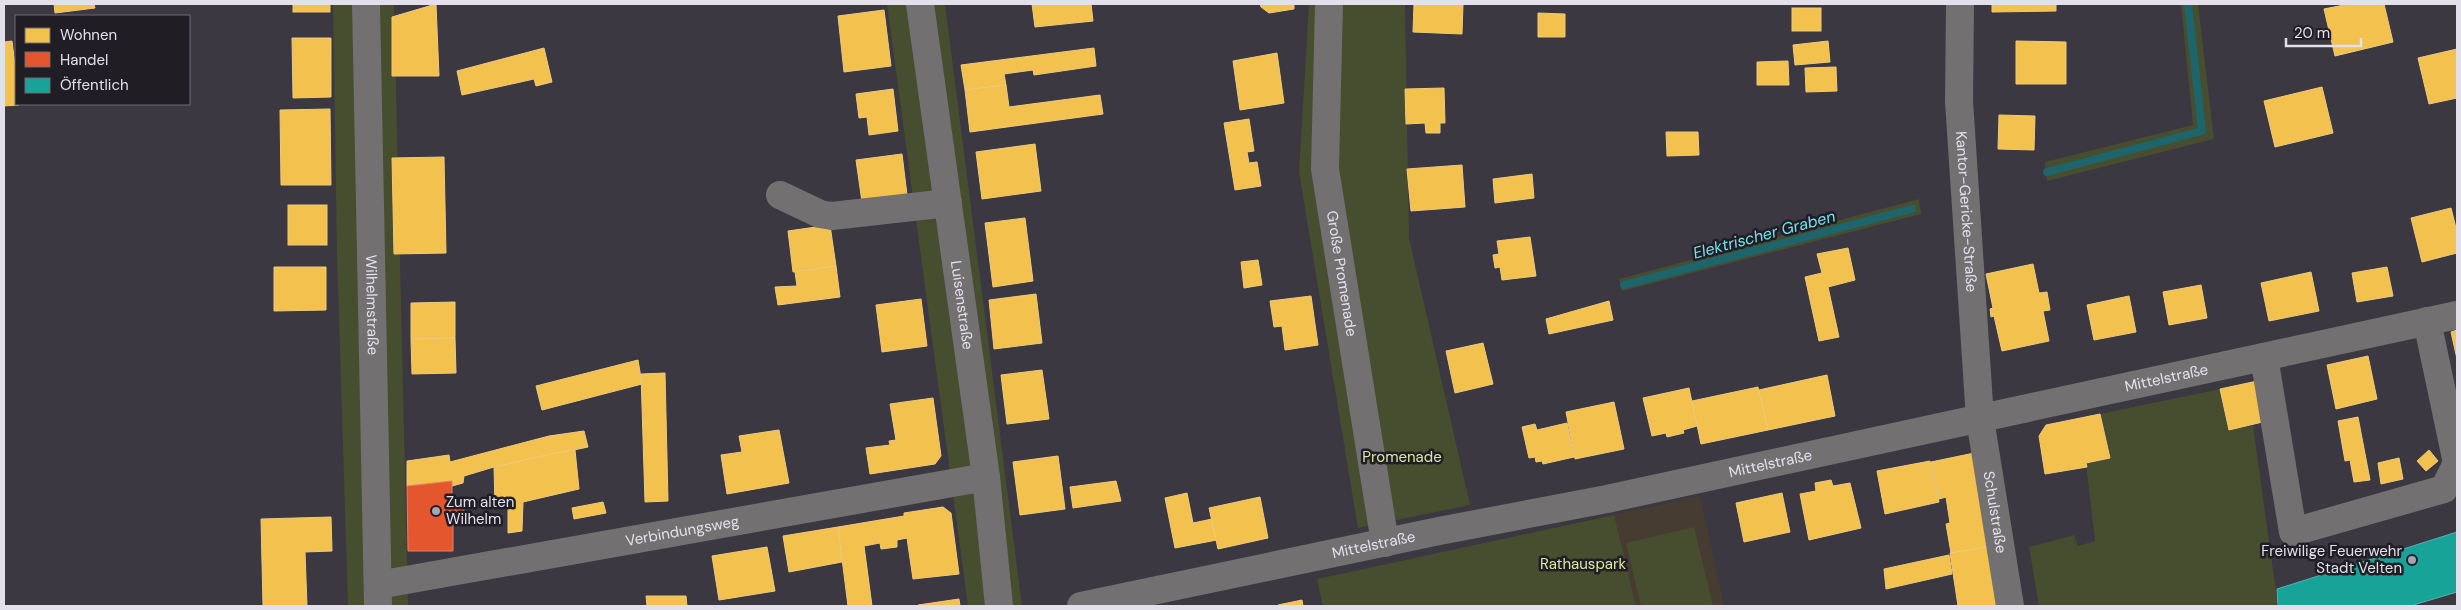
<svg xmlns="http://www.w3.org/2000/svg" width="2461" height="610" font-family="'DM Sans',sans-serif">
  <style>
    .education { fill: #473c31 }
    .green { fill: #474d2f }
    .homes { fill: #f2c14e; stroke: #eeca7d }
    .shops { fill: #e4572e; stroke: #e48067 }
    .public { fill: #17a398; stroke: #54b5b1 }
    .lines { fill: none; stroke-linecap: round; stroke-linejoin: round }
    .stream { stroke: #1d656b; stroke-width: 8 }
    .minor { stroke: #727071; stroke-width: 28 }
    .poi-dot { fill: #a8a5b0; stroke: #201d25; stroke-width: 2 }
    .labels { text-anchor: middle; stroke-width: 5; stroke-linejoin: round; paint-order: stroke }
    .street-label { font-size: 15px; fill: #e3e0eb; stroke: #201d25 }
    .park-label { font-size: 15px; fill: #d9ea9b; stroke: #201d25 }
    .poi-label { font-size: 15px; fill: #e3e0eb; stroke: #201d25; text-anchor: start }
    .water-label { font-size: 16px; font-style: italic; fill: #72e2ec; stroke: #201d25 }
  </style>
  <rect width="100%" height="100%" fill="#3b3841"/>
  <polygon class="education" points="1700,496 1724,606 1636,606 1614,515"/>
  <g class="green">
    <polygon points="333,4 394,4 408,606 348,606 337,255"/>
    <polygon points="887,4 945,4 1022,606 968,606"/>
    <polygon points="1309,4 1405,4 1409,238 1470,505 1358,528 1299,172"/>
    <polygon points="2181,4 2198,4 2214,139 2047,181 2045,162 2193,125"/>
    <polygon points="1919,199 1921,214 1622,291 1619,279"/>
    <polygon points="2220,389 2229,429 2253,426 2278,606 2039,606 2029,547 2074,535 2078,546 2095,541 2086,463 2110,457 2100,414"/>
    <polygon points="1614,515 1636,606 1323,606 1317,579"/>
    <polygon points="1694,527 1713,606 1641,606 1626,543"/>
  </g>
  <g class="homes">
    <polygon points="54,4 94,4 95,8 55,13"/>
    <rect x="293" y="4" width="37" height="8"/>
    <polygon points="436,4 439,76 392,76 392,17"/>
    <polygon points="1032,4 1091,4 1093,21 1035,27"/>
    <polygon points="1260,4 1294,4 1294,9 1269,13 1261,7"/>
    <polygon points="1414,4 1463,4 1462,34 1413,32"/>
    <polygon points="1992,4 2056,4 2056,11 1992,12"/>
    <polygon points="2349,4 2384,4 2393,42 2335,56 2324,9"/>
    <rect x="1792" y="8" width="29" height="23"/>
    <polygon points="884,10 891,66 844,72 838,16"/>
    <polygon points="1538,13 1565,14 1565,37 1538,37"/>
    <polygon points="292,38 331,38 331,97 293,98"/>
    <polygon points="12,41 16,74 16,104 19,105 4,106 4,42"/>
    <polygon points="1828,41 1830,62 1795,65 1793,45"/>
    <polygon points="2016,41 2066,42 2066,84 2016,84"/>
    <polygon points="544,48 552,82 536,86 534,79 462,95 457,71"/>
    <polygon points="1094,48 1096,66 1034,75 1033,70 1004,74 1006,85 965,90 961,65"/>
    <polygon points="2457,49 2457,98 2429,104 2418,58"/>
    <polygon points="1277,53 1284,103 1240,110 1233,61"/>
    <polygon points="1788,61 1789,85 1757,85 1757,62"/>
    <polygon points="1836,67 1837,91 1806,92 1805,68"/>
    <polygon points="1006,85 1009,107 1100,95 1103,114 970,132 965,90"/>
    <polygon points="2322,87 2333,133 2275,147 2264,101"/>
    <polygon points="1444,88 1445,123 1440,123 1440,133 1426,133 1425,123 1406,124 1405,89"/>
    <polygon points="893,89 898,131 869,135 867,117 859,118 856,94"/>
    <polygon points="330,109 331,185 281,185 280,110"/>
    <polygon points="1999,115 2035,116 2034,150 1998,149"/>
    <polygon points="1249,119 1254,151 1247,152 1249,163 1257,162 1261,186 1235,190 1224,123"/>
    <polygon points="1666,132 1698,132 1699,155 1667,156"/>
    <polygon points="1035,144 1041,191 982,199 976,152"/>
    <polygon points="902,154 908,203 863,209 856,160"/>
    <polygon points="444,157 446,253 394,254 392,158"/>
    <polygon points="1462,165 1465,207 1411,211 1407,169"/>
    <polygon points="1532,174 1534,198 1495,203 1493,179"/>
    <rect x="288" y="205" width="39" height="40"/>
    <polygon points="2451,208 2457,232 2457,253 2422,262 2411,218"/>
    <polygon points="1025,218 1033,281 993,287 985,223"/>
    <polygon points="830,225 836,266 793,272 788,231"/>
    <polygon points="1530,237 1536,276 1502,280 1500,267 1495,268 1493,255 1499,254 1497,241"/>
    <polygon points="1848,248 1855,280 1828,287 1839,337 1819,341 1805,277 1822,273 1817,254"/>
    <polygon points="1258,260 1262,285 1244,288 1241,262"/>
    <polygon points="2033,264 2039,293 2047,292 2050,310 2043,311 2049,341 2002,351 1994,316 1991,317 1990,309 1993,308 1986,274"/>
    <polygon points="836,266 840,297 778,305 775,287 797,286 795,272"/>
    <polygon points="274,267 326,267 326,310 274,311"/>
    <polygon points="2387,267 2393,296 2357,302 2352,273"/>
    <polygon points="2311,272 2319,311 2269,321 2261,283"/>
    <polygon points="2201,285 2207,318 2169,325 2163,292"/>
    <polygon points="1036,294 1042,343 994,349 989,300"/>
    <polygon points="1311,296 1318,345 1285,350 1282,326 1274,327 1270,301"/>
    <polygon points="2129,296 2136,332 2094,340 2087,305"/>
    <polygon points="921,299 927,346 882,352 876,305"/>
    <polygon points="1609,301 1613,320 1549,334 1546,319"/>
    <polygon points="455,302 455,338 411,339 411,303"/>
    <polygon points="2457,330 2457,359 2451,332"/>
    <polygon points="455,338 456,373 412,374 411,339"/>
    <polygon points="1483,343 1493,384 1455,393 1446,351"/>
    <polygon points="2368,356 2377,399 2336,409 2327,365"/>
    <polygon points="638,360 642,384 542,410 536,386"/>
    <polygon points="1042,370 1049,419 1007,424 1001,375"/>
    <polygon points="665,373 668,501 645,502 641,374"/>
    <polygon points="1827,375 1835,416 1768,430 1759,390"/>
    <polygon points="2262,380 2271,420 2229,430 2220,389"/>
    <polygon points="1758,387 1768,430 1701,444 1692,401"/>
    <polygon points="1689,388 1697,426 1683,430 1684,433 1667,437 1666,433 1652,436 1643,398"/>
    <polygon points="933,398 941,456 935,464 870,474 866,448 890,445 889,441 896,440 890,404"/>
    <polygon points="1614,402 1624,449 1575,459 1566,412"/>
    <polygon points="2100,414 2110,458 2086,463 2087,467 2045,474 2039,436 2046,425"/>
    <polygon points="2358,417 2370,480 2354,482 2350,460 2345,461 2338,421"/>
    <polygon points="1567,423 1574,457 1543,464 1542,461 1536,462 1535,457 1529,458 1522,427 1535,424 1537,430"/>
    <polygon points="779,430 789,483 727,494 721,455 742,452 739,436"/>
    <polygon points="584,431 588,447 494,467 464,476 463,483 452,486 452,481 407,486 407,461 449,455 450,462 549,436"/>
    <polygon points="575,450 579,489 523,502 522,531 508,533 508,504 495,506 494,467 555,453"/>
    <polygon points="2429,450 2438,461 2426,471 2417,461"/>
    <polygon points="1979,452 1994,546 1951,553 1946,524 1950,523 1946,497 1939,499 1931,462"/>
    <polygon points="1058,456 1065,509 1020,515 1013,462"/>
    <polygon points="2399,458 2403,479 2381,484 2378,463"/>
    <polygon points="1930,461 1939,502 1885,514 1877,471"/>
    <polygon points="1831,480 1833,486 1850,483 1861,528 1809,540 1800,494 1816,491 1815,483"/>
    <polygon points="1116,481 1121,501 1073,508 1070,487"/>
    <polygon points="1187,493 1193,523 1212,519 1217,540 1175,548 1165,498"/>
    <polygon points="1782,493 1790,532 1744,542 1736,503"/>
    <polygon points="1260,497 1268,538 1218,549 1209,508"/>
    <polygon points="603,502 606,513 574,519 572,508"/>
    <polygon points="943,507 951,513 959,574 913,579 907,538 897,540 897,547 881,549 880,543 864,546 872,606 848,606 838,527 904,516 904,513"/>
    <polygon points="331,517 332,551 305,552 307,606 263,606 261,519"/>
    <polygon points="838,527 842,562 789,572 783,536"/>
    <polygon points="1995,546 2004,606 1958,606 1950,553"/>
    <polygon points="767,547 775,591 719,600 712,556"/>
    <polygon points="1949,555 1952,574 1886,589 1884,569"/>
    <polygon points="646,596 686,596 687,606 647,606"/>
    <polygon points="959,599 960,606 918,606 918,605"/>
    <polygon points="1302,600 1303,606 1278,606 1278,605"/>
  </g>
  <polygon class="shops" points="452,481 452,502 464,502 464,520 453,520 453,551 408,551 407,486"/>
  <polygon class="public" points="2457,532 2457,592 2410,606 2278,606 2277,589"/>
  <g class="lines">
    <g class="stream">
      <polyline points="2047,172 2202,131 2188,4"/>
      <polyline points="1624,285 1912,209"/>
    </g>
    <g class="minor">
      <path id="s1" d="M366,4L378,606"/>
      <path id="s2" d="M920,4L986,477L999,606"/>
      <path id="s3" d="M1329,4L1325,169L1385,543"/>
      <path id="s4" d="M1960,4L1959,101L1980,419L2010,606"/>
      <polyline points="780,195 820,214 832,216 948,203"/>
      <polyline points="2264,357 2293,532 2444,489 2457,463 2427,321"/>
      <path id="s5" d="M378,585L986,477"/>
      <path id="s6" d="M1081,606L1439,531L1607,499L2457,315"/>
    </g>
  </g>
  <g class="poi-dot">
    <circle cx="436" cy="511" r="5"/>
    <circle cx="2412" cy="560" r="5"/>
  </g>
  <g class="labels">
    <g class="street-label">
      <text dy="5" stroke="none"><textPath href="#s4" startOffset="208">Kantor-Gericke-Straße</textPath></text>
      <text dy="5" stroke="none"><textPath href="#s3" startOffset="271">Große Promenade</textPath></text>
      <text dy="5" stroke="none"><textPath href="#s1" startOffset="301">Wilhelmstraße</textPath></text>
      <text dy="5" stroke="none"><textPath href="#s2" startOffset="304">Luisenstraße</textPath></text>
      <text dy="5" stroke="none"><textPath href="#s6" startOffset="1109">Mittelstraße</textPath></text>
      <text dy="5" stroke="none"><textPath href="#s6" startOffset="704">Mittelstraße</textPath></text>
      <text dy="5" stroke="none"><textPath href="#s4" startOffset="510">Schulstraße</textPath></text>
      <text dy="5" stroke="none"><textPath href="#s5" startOffset="309">Verbindungsweg</textPath></text>
      <text dy="5" stroke="none"><textPath href="#s6" startOffset="299">Mittelstraße</textPath></text>
    </g>
    <g class="park-label">
      <text x="1402" y="462">Promenade</text>
      <text x="1583" y="569">Rathauspark</text>
    </g>
    <g class="poi-label">
      <text x="446" y="507">Zum alten<tspan x="446" dy="17">Wilhelm</tspan></text>
      <text x="2402" y="556" text-anchor="end">Freiwilige Feuerwehr<tspan x="2402" dy="17">Stadt Velten</tspan></text>
    </g>
    <g class="water-label">
      <text transform="translate(1764 234) rotate(-15)" y="6">Elektrischer Graben</text>
    </g>
  </g>
  <rect width="2461" height="610" fill="none" stroke="#e3e0eb" stroke-width="10"/>
  <rect x="15" y="15" width="175" height="90" fill="#201d25" stroke="#6e6b74"/>
  <rect x="25" y="28" width="25" height="15" fill="#f2c14e" stroke="#6e6b74"/>
  <text x="60" y="40" font-size="15" fill="#e3e0eb">Wohnen</text>
  <rect x="25" y="52" width="25" height="15" fill="#e4572e" stroke="#6e6b74"/>
  <text x="60" y="65" font-size="15" fill="#e3e0eb">Handel</text>
  <rect x="25" y="78" width="25" height="15" fill="#17a398" stroke="#6e6b74"/>
  <text x="60" y="90" font-size="15" fill="#e3e0eb">Öffentlich</text>
  <path d="M2286 38v8h75v-8" fill="none" stroke="#e3e0eb" stroke-width="2.5"/>
  <text x="2294" y="38" font-size="15" fill="#e3e0eb" stroke="#201d25" stroke-width="4" paint-order="stroke">20 m</text>
</svg>
